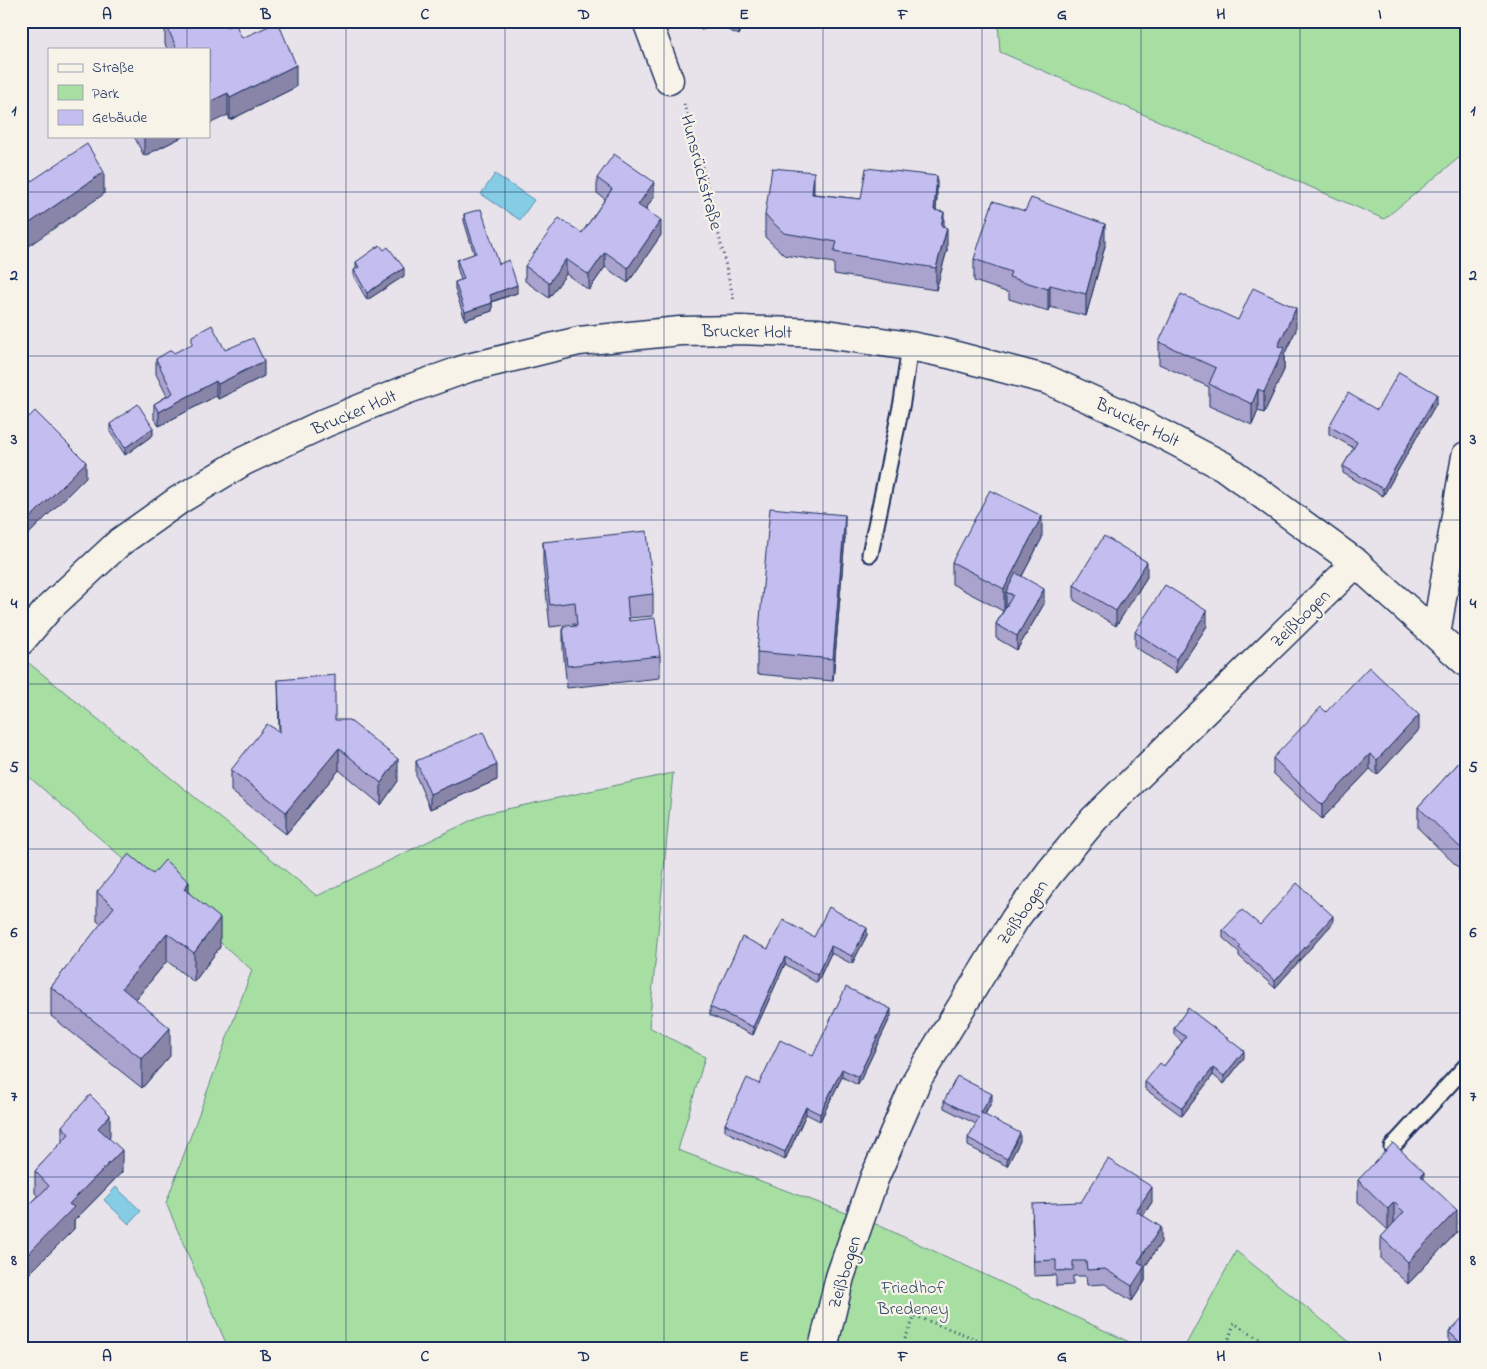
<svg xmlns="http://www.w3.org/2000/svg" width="1487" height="1369" font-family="'Indie Flower',sans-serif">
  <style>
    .green { fill: #a7dfa3; stroke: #618780 }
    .water { fill: #84cde5; stroke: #5a8eaf }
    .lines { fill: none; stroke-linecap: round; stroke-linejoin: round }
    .lane-casing { stroke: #1b2f5e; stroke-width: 19 }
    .street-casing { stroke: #1b2f5e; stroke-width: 31 }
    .path { stroke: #1b2f5e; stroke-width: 3; stroke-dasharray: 1 4; stroke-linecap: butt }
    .lane { stroke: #f7f3e8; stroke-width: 15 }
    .street { stroke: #f7f3e8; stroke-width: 28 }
    .wall { fill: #a9a3ce; stroke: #1b2f5e }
    .shaded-wall { fill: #8985a8; stroke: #1b2f5e }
    .building { fill: #c4bef0; stroke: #1b2f5e }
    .grid { fill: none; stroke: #1b2f5e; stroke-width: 1; stroke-opacity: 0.55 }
    .labels { text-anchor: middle; stroke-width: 4.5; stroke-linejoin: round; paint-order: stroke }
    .street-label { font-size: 18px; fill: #1b2f5e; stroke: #f7f3e8 }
    .park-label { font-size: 18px; fill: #37526c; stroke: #f7f3e8 }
    .neatline { fill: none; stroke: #1b2f5e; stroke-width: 2 }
    .grid-label { font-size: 16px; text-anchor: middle; font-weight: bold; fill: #1b2f5e }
  </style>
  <rect width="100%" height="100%" fill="#e8e3ea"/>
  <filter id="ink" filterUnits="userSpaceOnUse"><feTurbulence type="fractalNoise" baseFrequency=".02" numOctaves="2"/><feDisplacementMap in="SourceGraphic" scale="10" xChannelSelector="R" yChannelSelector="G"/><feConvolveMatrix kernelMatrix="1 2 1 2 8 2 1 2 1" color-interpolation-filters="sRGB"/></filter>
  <g filter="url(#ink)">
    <g class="green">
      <polygon points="998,21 1466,21 1466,152 1384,219 1000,52"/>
      <polygon points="25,660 317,896 484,814 673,773 649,1027 705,1057 678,1150 878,1225 1142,1348 228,1348 166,1203 252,970 21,770 21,662"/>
      <polygon points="1236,1251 1357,1348 1184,1348"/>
    </g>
    <g class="water">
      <polygon points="495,174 534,200 520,220 481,194"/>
      <polygon points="116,1187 141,1211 129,1224 104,1200"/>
    </g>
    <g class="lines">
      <g class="lane-casing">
        <g id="lane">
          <polyline points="870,554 902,402 910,346"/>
          <polyline points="1392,1147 1466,1066"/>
        </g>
      </g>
      <g class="street-casing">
        <g id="street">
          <polyline points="647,21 669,80"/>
          <polyline points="1436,634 1466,456"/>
          <polyline points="21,641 49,608 120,542 179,500 244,461 325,423 406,390 468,368 579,341 680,331 740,330 819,333 910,346 949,354 1048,380 1127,416 1223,466 1356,563 1466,662"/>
          <polyline points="823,1348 840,1277 874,1179 918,1078 1015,919 1050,872 1094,819 1356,563"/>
        </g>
      </g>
      <g class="path">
        <polyline points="684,104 708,188 734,301"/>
        <polyline points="901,1348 915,1316 1000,1348"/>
        <polyline points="1226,1348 1234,1323 1265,1343 1268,1348"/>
      </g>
      <use href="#lane" class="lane"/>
      <use href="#street" class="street"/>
    </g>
    <g class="wall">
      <polygon points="697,21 745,21 739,35 717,25 701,30"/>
      <polygon points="165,22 227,27 242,38 296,87 230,120 228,115 209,49 167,49 165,44"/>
      <polygon points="134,136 184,136 144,156"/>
      <polygon points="597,178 654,197 645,210 661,235 628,283 605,267 589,290 566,274 549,298 525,281 525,266 582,233 605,199 597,193"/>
      <polygon points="814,194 861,199 937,198 936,210 944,227 947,250 936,290 834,274 834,263 784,255 765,237 765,215"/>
      <polygon points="464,214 499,264 517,293 492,302 492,311 465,320 455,289 455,282 461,280 457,267 457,260 474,254 464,221"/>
      <polygon points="1105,246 1086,316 1050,307 1048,311 1009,299 1009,293 974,281 974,259"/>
      <polygon points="384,250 404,276 367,300 354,277 354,270 356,269 356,262"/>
      <polygon points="1238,320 1296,330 1284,355 1284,370 1264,413 1258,411 1252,425 1209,406 1209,387 1159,364 1159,342"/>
      <polygon points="225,350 264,376 218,399 216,396 159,426 154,419 154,404 167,396 156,374 156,359"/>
      <polygon points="1437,402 1383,496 1343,473 1343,466 1354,448 1329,434 1329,426 1377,410"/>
      <polygon points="110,424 153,435 125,455 110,432"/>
      <polygon points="845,537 833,681 757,674 757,652"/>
      <polygon points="1042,538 1022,576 1044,604 1017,650 996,638 996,624 1003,611 952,584 952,562"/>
      <polygon points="543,542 653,594 653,616 629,618 629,621 660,656 660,678 567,688 563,649 563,627 575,626 575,624 550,627 543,564"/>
      <polygon points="1147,577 1116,626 1074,600 1074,585"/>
      <polygon points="1207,626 1176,673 1135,647 1135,632"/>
      <polygon points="278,680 335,720 398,781 381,805 339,770 286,834 231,791 231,770 279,732"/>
      <polygon points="1326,712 1419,730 1377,775 1370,769 1322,819 1273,773 1273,758"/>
      <polygon points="1466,755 1466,886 1459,880 1459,868 1418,828 1418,807"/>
      <polygon points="416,761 497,780 430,809 416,776"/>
      <polygon points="153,874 189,893 220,947 194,982 167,961 136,999 170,1056 142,1088 51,1016 51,987 101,924 97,921 97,892"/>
      <polygon points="1333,923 1275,988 1239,956 1239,952 1223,938 1223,930 1260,925"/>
      <polygon points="867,935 852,964 831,953 817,983 785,964 753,1035 710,1015 710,1007 768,949 814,937"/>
      <polygon points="891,1016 858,1085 842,1077 820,1121 806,1114 785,1160 725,1131 725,1124 759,1084"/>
      <polygon points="1174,1028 1244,1058 1224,1084 1213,1075 1182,1116 1145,1089 1145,1082 1164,1066 1182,1042 1174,1035"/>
      <polygon points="944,1101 992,1101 985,1115 1020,1141 1007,1166 968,1146 968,1138 976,1124 944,1108"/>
      <polygon points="62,1126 110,1136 109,1138 122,1172 74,1221 74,1229 29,1274 21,1268 21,1204 26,1208 38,1196 35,1193 35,1171 62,1142"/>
      <polygon points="1424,1179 1457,1232 1408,1284 1381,1259 1381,1237 1388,1230 1358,1202 1358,1180"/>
      <polygon points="1152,1202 1143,1216 1161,1242 1145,1267 1145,1281 1132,1301 1105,1284 1087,1285 1086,1276 1073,1276 1073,1285 1056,1286 1056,1275 1034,1276 1032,1218"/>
      <polygon points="1449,1332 1466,1348 1449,1348"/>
    </g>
    <g class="shaded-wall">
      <polygon points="701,21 717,21 717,25 701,30"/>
      <polygon points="739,21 745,21 739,35"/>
      <polygon points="296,65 296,87 230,120 230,98"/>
      <polygon points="228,93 228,115 209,124 209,102"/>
      <polygon points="144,136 184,136 144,156"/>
      <polygon points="104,172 104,194 21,251 21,229"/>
      <polygon points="814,172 814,194 812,194"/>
      <polygon points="937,176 937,198 934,232 934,210"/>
      <polygon points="654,182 654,197 638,220 638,205"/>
      <polygon points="944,212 944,234 941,226"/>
      <polygon points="661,220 661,235 628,283 628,268"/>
      <polygon points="1105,224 1105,246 1086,316 1086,294"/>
      <polygon points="947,228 947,250 936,290 936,268"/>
      <polygon points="605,252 605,267 589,290 589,275"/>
      <polygon points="566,259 566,274 549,298 549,283"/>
      <polygon points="404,268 404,276 367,300 367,293"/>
      <polygon points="517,285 517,293 490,302 490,295"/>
      <polygon points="1050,285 1050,307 1048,311 1048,289"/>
      <polygon points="492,303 492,311 465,320 465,312"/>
      <polygon points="1296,308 1296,330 1284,355 1284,370 1264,413 1264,392 1278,346"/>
      <polygon points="264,361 264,376 218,399 218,384"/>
      <polygon points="216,381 216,396 159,426 159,412"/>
      <polygon points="1258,389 1258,411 1252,425 1252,404"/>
      <polygon points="1437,394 1437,402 1383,496 1383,489"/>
      <polygon points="153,428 153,435 125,455 125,448"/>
      <polygon points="86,462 86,477 21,542 21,527"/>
      <polygon points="845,515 845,537 833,681 833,659"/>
      <polygon points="1042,516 1042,538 1012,595 1006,592 1006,607 1004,611 1004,589"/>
      <polygon points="1147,562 1147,577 1116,626 1116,611"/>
      <polygon points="1044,589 1044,604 1017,650 1017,636"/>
      <polygon points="1207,611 1207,626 1176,673 1176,659"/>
      <polygon points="1419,715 1419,730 1377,775 1377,760"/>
      <polygon points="339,748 339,770 286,834 286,812"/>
      <polygon points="1370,754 1370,769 1322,819 1322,805"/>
      <polygon points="398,759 398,781 381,805 381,783"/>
      <polygon points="497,765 497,780 430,809 430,794"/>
      <polygon points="189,882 189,911 184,889"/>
      <polygon points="1333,916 1333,923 1275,988 1275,981"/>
      <polygon points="220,918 220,947 194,982 194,953"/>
      <polygon points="867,928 867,935 852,964 852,956"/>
      <polygon points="167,933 167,961 122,1016 122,988"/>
      <polygon points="831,946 831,953 817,983 817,975"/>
      <polygon points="785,957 785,964 753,1035 753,1027"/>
      <polygon points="891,1009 891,1016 858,1085 858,1077"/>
      <polygon points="170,1028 170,1056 142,1088 142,1059"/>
      <polygon points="1244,1051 1244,1058 1224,1084 1224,1076"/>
      <polygon points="1213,1068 1213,1075 1182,1116 1182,1108"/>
      <polygon points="842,1069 842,1077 820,1121 820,1114"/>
      <polygon points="992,1094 992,1101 981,1121 981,1113"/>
      <polygon points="806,1107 806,1114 785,1160 785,1152"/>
      <polygon points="110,1115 110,1136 98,1150 98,1128"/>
      <polygon points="1020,1133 1020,1141 1007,1166 1007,1159"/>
      <polygon points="122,1150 122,1172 74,1221 74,1229 29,1274 29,1253 69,1204"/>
      <polygon points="1424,1172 1424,1194 1421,1176"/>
      <polygon points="1152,1187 1152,1202 1136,1226 1136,1211"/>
      <polygon points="1394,1202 1394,1224 1388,1231 1388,1209"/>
      <polygon points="1457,1210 1457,1232 1408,1284 1408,1262"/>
      <polygon points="1161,1227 1161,1242 1145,1267 1145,1281 1132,1301 1132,1286 1138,1262"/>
    </g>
    <g class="building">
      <polygon points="167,21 224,21 227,27 235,23 242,38 278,22 296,65 230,98 228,93 209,102 209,49 177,49 165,22"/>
      <polygon points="87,144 104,172 21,229 21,188"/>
      <polygon points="614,154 654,182 638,205 661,220 628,268 605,252 589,275 566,259 549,283 525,266 559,218 582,233 612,189 597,178"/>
      <polygon points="772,168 814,172 812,194 861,199 866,168 937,176 934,210 944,212 941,226 947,228 936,268 834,252 837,242 784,233 765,215"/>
      <polygon points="1031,198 1105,224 1086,294 1050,285 1048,289 1009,277 1011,272 974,259 993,201 1025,211"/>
      <polygon points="481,209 499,264 509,260 517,285 490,295 492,303 465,312 455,282 464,279 457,260 476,253 464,214"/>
      <polygon points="380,245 384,250 388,247 404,268 367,293 354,270 359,267 356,262"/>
      <polygon points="1253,288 1296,308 1278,346 1284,348 1264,392 1258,389 1252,404 1209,384 1216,368 1159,342 1181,294 1238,320"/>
      <polygon points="212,325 225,350 253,338 264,361 218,384 216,381 159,412 154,404 173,393 156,359 171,350 174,353 192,344 192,336"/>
      <polygon points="1399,372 1437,394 1383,489 1343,466 1357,442 1329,426 1348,393 1377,410"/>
      <polygon points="138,404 153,428 125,448 110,424"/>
      <polygon points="35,411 86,462 21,527 21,425"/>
      <polygon points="990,490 1042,516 1004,589 952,562"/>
      <polygon points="770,508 845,515 833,659 757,652"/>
      <polygon points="647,531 653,594 627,597 629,621 655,618 660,656 567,666 563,627 577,626 575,602 550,605 543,542"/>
      <polygon points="1104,536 1147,562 1116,611 1074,585"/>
      <polygon points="1016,573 1044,589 1017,636 996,624 1013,595 1006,592"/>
      <polygon points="1165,585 1207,611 1176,659 1135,632"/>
      <polygon points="1369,667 1419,715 1377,760 1370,754 1322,805 1273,758 1321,707 1326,712"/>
      <polygon points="335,675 335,720 349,720 398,759 381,783 339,748 286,812 231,770 267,724 280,732 278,680"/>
      <polygon points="483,732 497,765 430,794 416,761"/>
      <polygon points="1466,755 1466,864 1459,858 1465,852 1418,807"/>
      <polygon points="129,854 153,874 165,860 189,882 184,889 220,918 194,953 167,933 122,988 170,1028 142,1059 51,987 114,907 97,892"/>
      <polygon points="1297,883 1333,916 1275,981 1239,948 1241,946 1223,930 1242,910 1260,925"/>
      <polygon points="829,907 867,928 852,956 831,946 817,975 785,957 753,1027 710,1007 742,937 768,949 783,920 814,937"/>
      <polygon points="846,987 891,1009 858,1077 842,1069 820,1114 806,1107 785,1152 725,1124 747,1078 759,1084 780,1040 813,1056"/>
      <polygon points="1188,1008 1244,1051 1224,1076 1213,1068 1182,1108 1145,1082 1160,1063 1164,1066 1186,1037 1174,1028"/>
      <polygon points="957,1076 992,1094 981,1113 1020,1133 1007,1159 968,1138 979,1118 944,1101"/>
      <polygon points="90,1095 110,1115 98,1128 122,1150 69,1204 74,1207 29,1253 21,1246 21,1204 26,1208 49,1186 35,1171 69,1134 62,1126"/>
      <polygon points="1393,1143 1424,1172 1421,1176 1457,1210 1408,1262 1381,1237 1404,1212 1394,1202 1388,1209 1358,1180"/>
      <polygon points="1108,1159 1152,1187 1136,1211 1161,1227 1138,1262 1145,1266 1132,1286 1105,1269 1087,1270 1086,1261 1073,1261 1073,1270 1056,1271 1056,1260 1034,1261 1032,1204 1081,1202"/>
      <polygon points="1463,1317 1466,1319 1466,1348 1449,1332"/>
    </g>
  </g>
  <path class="grid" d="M187,21V49M346,21V1348M505,21V1348M664,21V1348M823,21V1348M982,21V1348M1141,21V1348M1300,21V1348M187,136V1348M21,192H1466M21,356H1466M21,520H1466M21,684H1466M21,849H1466M21,1013H1466M21,1177H1466"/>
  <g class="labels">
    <g class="street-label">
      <text transform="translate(702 172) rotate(75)" y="6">Hunsrückstraße</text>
      <text transform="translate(747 331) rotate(1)" y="6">Brucker Holt</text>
      <text transform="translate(354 412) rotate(-23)" y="6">Brucker Holt</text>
      <text transform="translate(1138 422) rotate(26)" y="6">Brucker Holt</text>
      <text transform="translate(1300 618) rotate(-44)" y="6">Zeißbogen</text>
      <text transform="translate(1022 912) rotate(-55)" y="6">Zeißbogen</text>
      <text transform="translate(844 1272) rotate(-73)" y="6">Zeißbogen</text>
    </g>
    <g class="park-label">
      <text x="913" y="1293">Friedhof<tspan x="913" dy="21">Bredeney</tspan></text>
    </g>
  </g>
  <rect width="1487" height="1369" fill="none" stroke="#f7f3e8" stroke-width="55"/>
  <rect x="48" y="48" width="162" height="90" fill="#f7f3e8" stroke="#9fa5b1"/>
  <rect x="58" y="64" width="25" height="8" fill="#f7f3e8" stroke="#9fa5b1"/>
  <text x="92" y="72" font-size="15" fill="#1b2f5e">Straße</text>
  <rect x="58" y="85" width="25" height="15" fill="#a7dfa3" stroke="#9fa5b1"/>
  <text x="92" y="98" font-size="15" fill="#1b2f5e">Park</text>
  <rect x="58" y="110" width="25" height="15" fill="#c4bef0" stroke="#9fa5b1"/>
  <text x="92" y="122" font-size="15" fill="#1b2f5e">Gebäude</text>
  <rect x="28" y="28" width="1432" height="1314" class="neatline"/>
  <g class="grid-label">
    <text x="107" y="19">A</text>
    <text x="266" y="19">B</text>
    <text x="425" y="19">C</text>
    <text x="584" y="19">D</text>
    <text x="744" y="19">E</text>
    <text x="903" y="19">F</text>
    <text x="1062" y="19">G</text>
    <text x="1221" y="19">H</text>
    <text x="1380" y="19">I</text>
    <text x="14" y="115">1</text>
    <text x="1473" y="115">1</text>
    <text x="14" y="280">2</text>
    <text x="1473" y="280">2</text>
    <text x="14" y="444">3</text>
    <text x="1473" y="444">3</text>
    <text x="14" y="608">4</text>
    <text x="1473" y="608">4</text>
    <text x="14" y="772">5</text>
    <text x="1473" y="772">5</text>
    <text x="14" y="937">6</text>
    <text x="1473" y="937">6</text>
    <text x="14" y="1101">7</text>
    <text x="1473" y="1101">7</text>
    <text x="14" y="1265">8</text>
    <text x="1473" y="1265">8</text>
    <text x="107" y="1361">A</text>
    <text x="266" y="1361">B</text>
    <text x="425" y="1361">C</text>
    <text x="584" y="1361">D</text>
    <text x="744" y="1361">E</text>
    <text x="903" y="1361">F</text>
    <text x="1062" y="1361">G</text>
    <text x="1221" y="1361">H</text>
    <text x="1380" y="1361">I</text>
  </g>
</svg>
